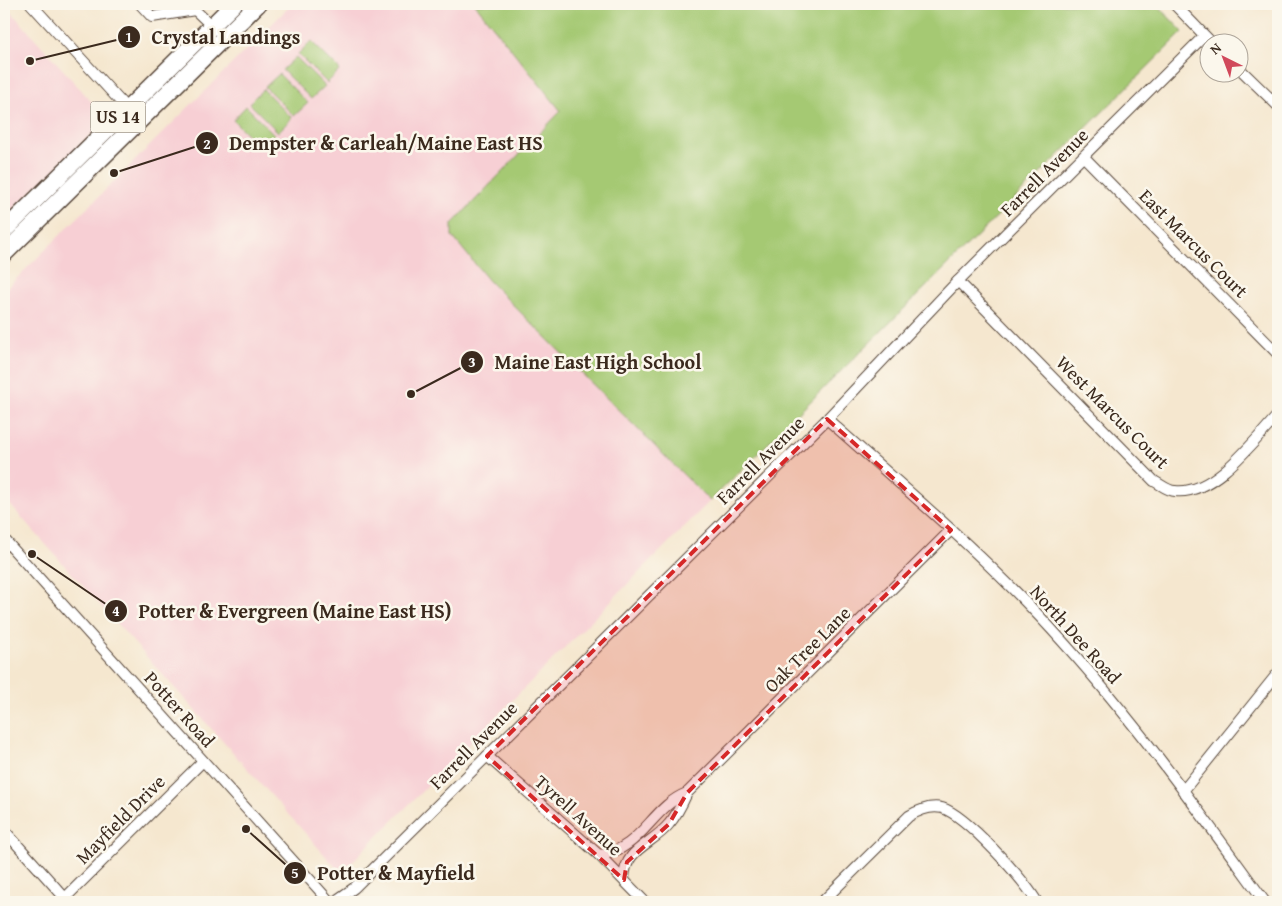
<svg xmlns="http://www.w3.org/2000/svg" width="1282" height="906" font-family="'Gentium Book Plus',serif">
  <style>
    .built { fill: #f7cfd4 }
    .green { fill: #a5c973; stroke: #707a48 }
    .lines { fill: none; stroke-linecap: round; stroke-linejoin: round }
    .minor-casing { stroke: #574639; stroke-width: 12 }
    .primary-casing { stroke: #574639; stroke-width: 19 }
    .minor { stroke: #fff; stroke-width: 10 }
    .primary { stroke: #fff; stroke-width: 16 }
    .marked { fill: #d62828; fill-opacity: 0.2; stroke: #d62828; stroke-width: 4; stroke-dasharray: 10 6; stroke-linejoin: round }
    .labels { text-anchor: middle; stroke-width: 5; stroke-linejoin: round; paint-order: stroke }
    .shield { fill: #fbf7ec; stroke: #75685c; stroke-width: 1 }
    .shield-label { font-size: 18px; font-weight: bold; fill: #3b2a1e }
    .street-label { font-size: 19px; fill: #3b2a1e; stroke: #fbf7ec }
    .leader { fill: none; stroke: #3b2a1e; stroke-width: 2 }
    .callout-dot { fill: #3b2a1e; stroke: #fbf7ec; stroke-width: 2 }
    .mark-label { font-size: 15px; text-anchor: middle; font-weight: bold; fill: #fff }
    .callout-label { font-size: 20px; text-anchor: middle; font-weight: bold; fill: #3b2a1e; stroke: #fbf7ec; stroke-width: 5; stroke-linejoin: round; paint-order: stroke }
  </style>
  <rect width="100%" height="100%" fill="#fbf7ec"/>
  <filter id="ink" filterUnits="userSpaceOnUse"><feTurbulence type="fractalNoise" baseFrequency=".02" numOctaves="2"/><feDisplacementMap in="SourceGraphic" scale="10" xChannelSelector="R" yChannelSelector="G"/><feConvolveMatrix kernelMatrix="1 2 1 2 8 2 1 2 1" color-interpolation-filters="sRGB"/></filter>
  <filter id="wash" filterUnits="userSpaceOnUse"><feTurbulence type="fractalNoise" baseFrequency=".0096" numOctaves="4" result="noise"/><feDisplacementMap in="SourceGraphic" scale="20" xChannelSelector="R" yChannelSelector="G"/><feGaussianBlur stdDeviation="1.12" result="paint"/><feColorMatrix in="noise" values="0 0 0 0 0 0 0 0 0 0 0 0 0 0 0 0 0 1.4 0 .05"/><feComposite in="paint" operator="in"/></filter>
  <g filter="url(#wash)">
    <rect width="100%" height="100%" fill="#f5e7cf"/>
    <g class="built">
      <polygon points="4,4 107,119 4,222"/>
      <polygon points="292,4 1156,4 1183,32 710,501 341,873 4,498 4,291"/>
    </g>
    <g class="green">
      <polygon points="475,4 1156,4 1183,32 710,501 490,282 452,236 452,224 561,111"/>
      <polygon points="311,41 340,70 327,83 298,54"/>
      <polygon points="296,57 325,86 311,99 282,70"/>
      <polygon points="279,74 308,103 294,116 265,87"/>
      <polygon points="263,89 292,118 278,132 249,103"/>
      <polygon points="246,106 275,135 262,149 233,120"/>
    </g>
  </g>
  <g filter="url(#ink)">
    <g class="lines">
      <g class="minor-casing">
        <g id="minor">
          <polyline points="31,4 130,112"/>
          <polyline points="140,4 152,17 195,10"/>
          <polyline points="1174,4 1211,42"/>
          <polyline points="195,10 216,30"/>
          <polyline points="1240,69 1278,106"/>
          <polyline points="1084,157 1278,354"/>
          <path d="M958,281L1154,481C1160,484 1168,491 1175,491C1213,496 1254,441 1278,415"/>
          <path d="M827,419C908,491 991,561 1063,642C1137,724 1201,814 1265,902"/>
          <polyline points="4,539 330,902"/>
          <polyline points="487,756 599,855 645,902"/>
          <polyline points="1183,791 1278,673"/>
          <polyline points="4,830 65,898"/>
          <path d="M599,855C642,850 651,807 687,793"/>
          <path d="M624,880C624,848 652,845 669,824C677,815 682,804 687,793L951,530"/>
          <polyline points="61,902 203,761"/>
          <polyline points="334,902 354,888 827,419 958,281 1204,36"/>
          <path d="M822,902L909,816C919,810 930,805 942,808C966,815 1024,880 1037,902"/>
        </g>
      </g>
      <g class="primary-casing">
        <g id="primary">
          <polyline points="4,231 234,4"/>
          <polyline points="4,254 258,4"/>
        </g>
      </g>
      <use href="#minor" class="minor"/>
      <use href="#primary" class="primary"/>
    </g>
  </g>
  <path class="marked" d="M827,419L951,530L687,793L669,824L627,862L624,880L487,756Z"/>
  <g class="labels">
    <rect class="shield" x="90.5" y="101.5" width="55" height="31" rx="4"/>
    <g class="shield-label">
      <text x="118" y="123">US 14</text>
    </g>
    <g class="street-label">
      <text transform="translate(1044 172) rotate(-45)" y="7">Farrell Avenue</text>
      <text transform="translate(1194 243) rotate(45)" y="7">East Marcus Court</text>
      <text transform="translate(1113 412) rotate(45)" y="7">West Marcus Court</text>
      <text transform="translate(760 460) rotate(-45)" y="7">Farrell Avenue</text>
      <text transform="translate(1076 634) rotate(48)" y="7">North Dee Road</text>
      <text transform="translate(807 649) rotate(-45)" y="7">Oak Tree Lane</text>
      <text transform="translate(180 709) rotate(48)" y="7">Potter Road</text>
      <text transform="translate(473 745) rotate(-45)" y="7">Farrell Avenue</text>
      <text transform="translate(579 815) rotate(42)" y="7">Tyrell Avenue</text>
      <text transform="translate(120 819) rotate(-45)" y="7">Mayfield Drive</text>
    </g>
  </g>
  <path class="leader" d="M30 61L129 37M114 173L207 143M411 394L472 362M32 554L116 611M246 829L295 873"/>
  <g class="callout-dot">
    <circle cx="30" cy="61" r="5"/>
    <circle cx="114" cy="173" r="5"/>
    <circle cx="411" cy="394" r="5"/>
    <circle cx="32" cy="554" r="5"/>
    <circle cx="246" cy="829" r="5"/>
    <circle cx="129" cy="37" r="12"/>
    <circle cx="207" cy="143" r="12"/>
    <circle cx="472" cy="362" r="12"/>
    <circle cx="116" cy="611" r="12"/>
    <circle cx="295" cy="873" r="12"/>
  </g>
  <g class="mark-label">
    <text x="129" y="42">1</text>
    <text x="207" y="149">2</text>
    <text x="472" y="367">3</text>
    <text x="116" y="616">4</text>
    <text x="295" y="878">5</text>
  </g>
  <g class="callout-label">
    <text x="226" y="44">Crystal Landings</text>
    <text x="386" y="150">Dempster &amp; Carleah/Maine East HS</text>
    <text x="598" y="369">Maine East High School</text>
    <text x="295" y="618">Potter &amp; Evergreen (Maine East HS)</text>
    <text x="396" y="880">Potter &amp; Mayfield</text>
  </g>
  <rect width="1282" height="906" fill="none" stroke="#fbf7ec" stroke-width="20"/>
  <g transform="translate(1224 58) rotate(318)"><circle r="24" fill="#fbf7ec" stroke="#aea59a"/>
  <path d="M0-4L9 19L0 12L-9 19Z" fill="#d1495b"/>
  <text y="-8" font-size="14" font-weight="bold" text-anchor="middle" fill="#3b2a1e">N</text>
  </g>
</svg>
